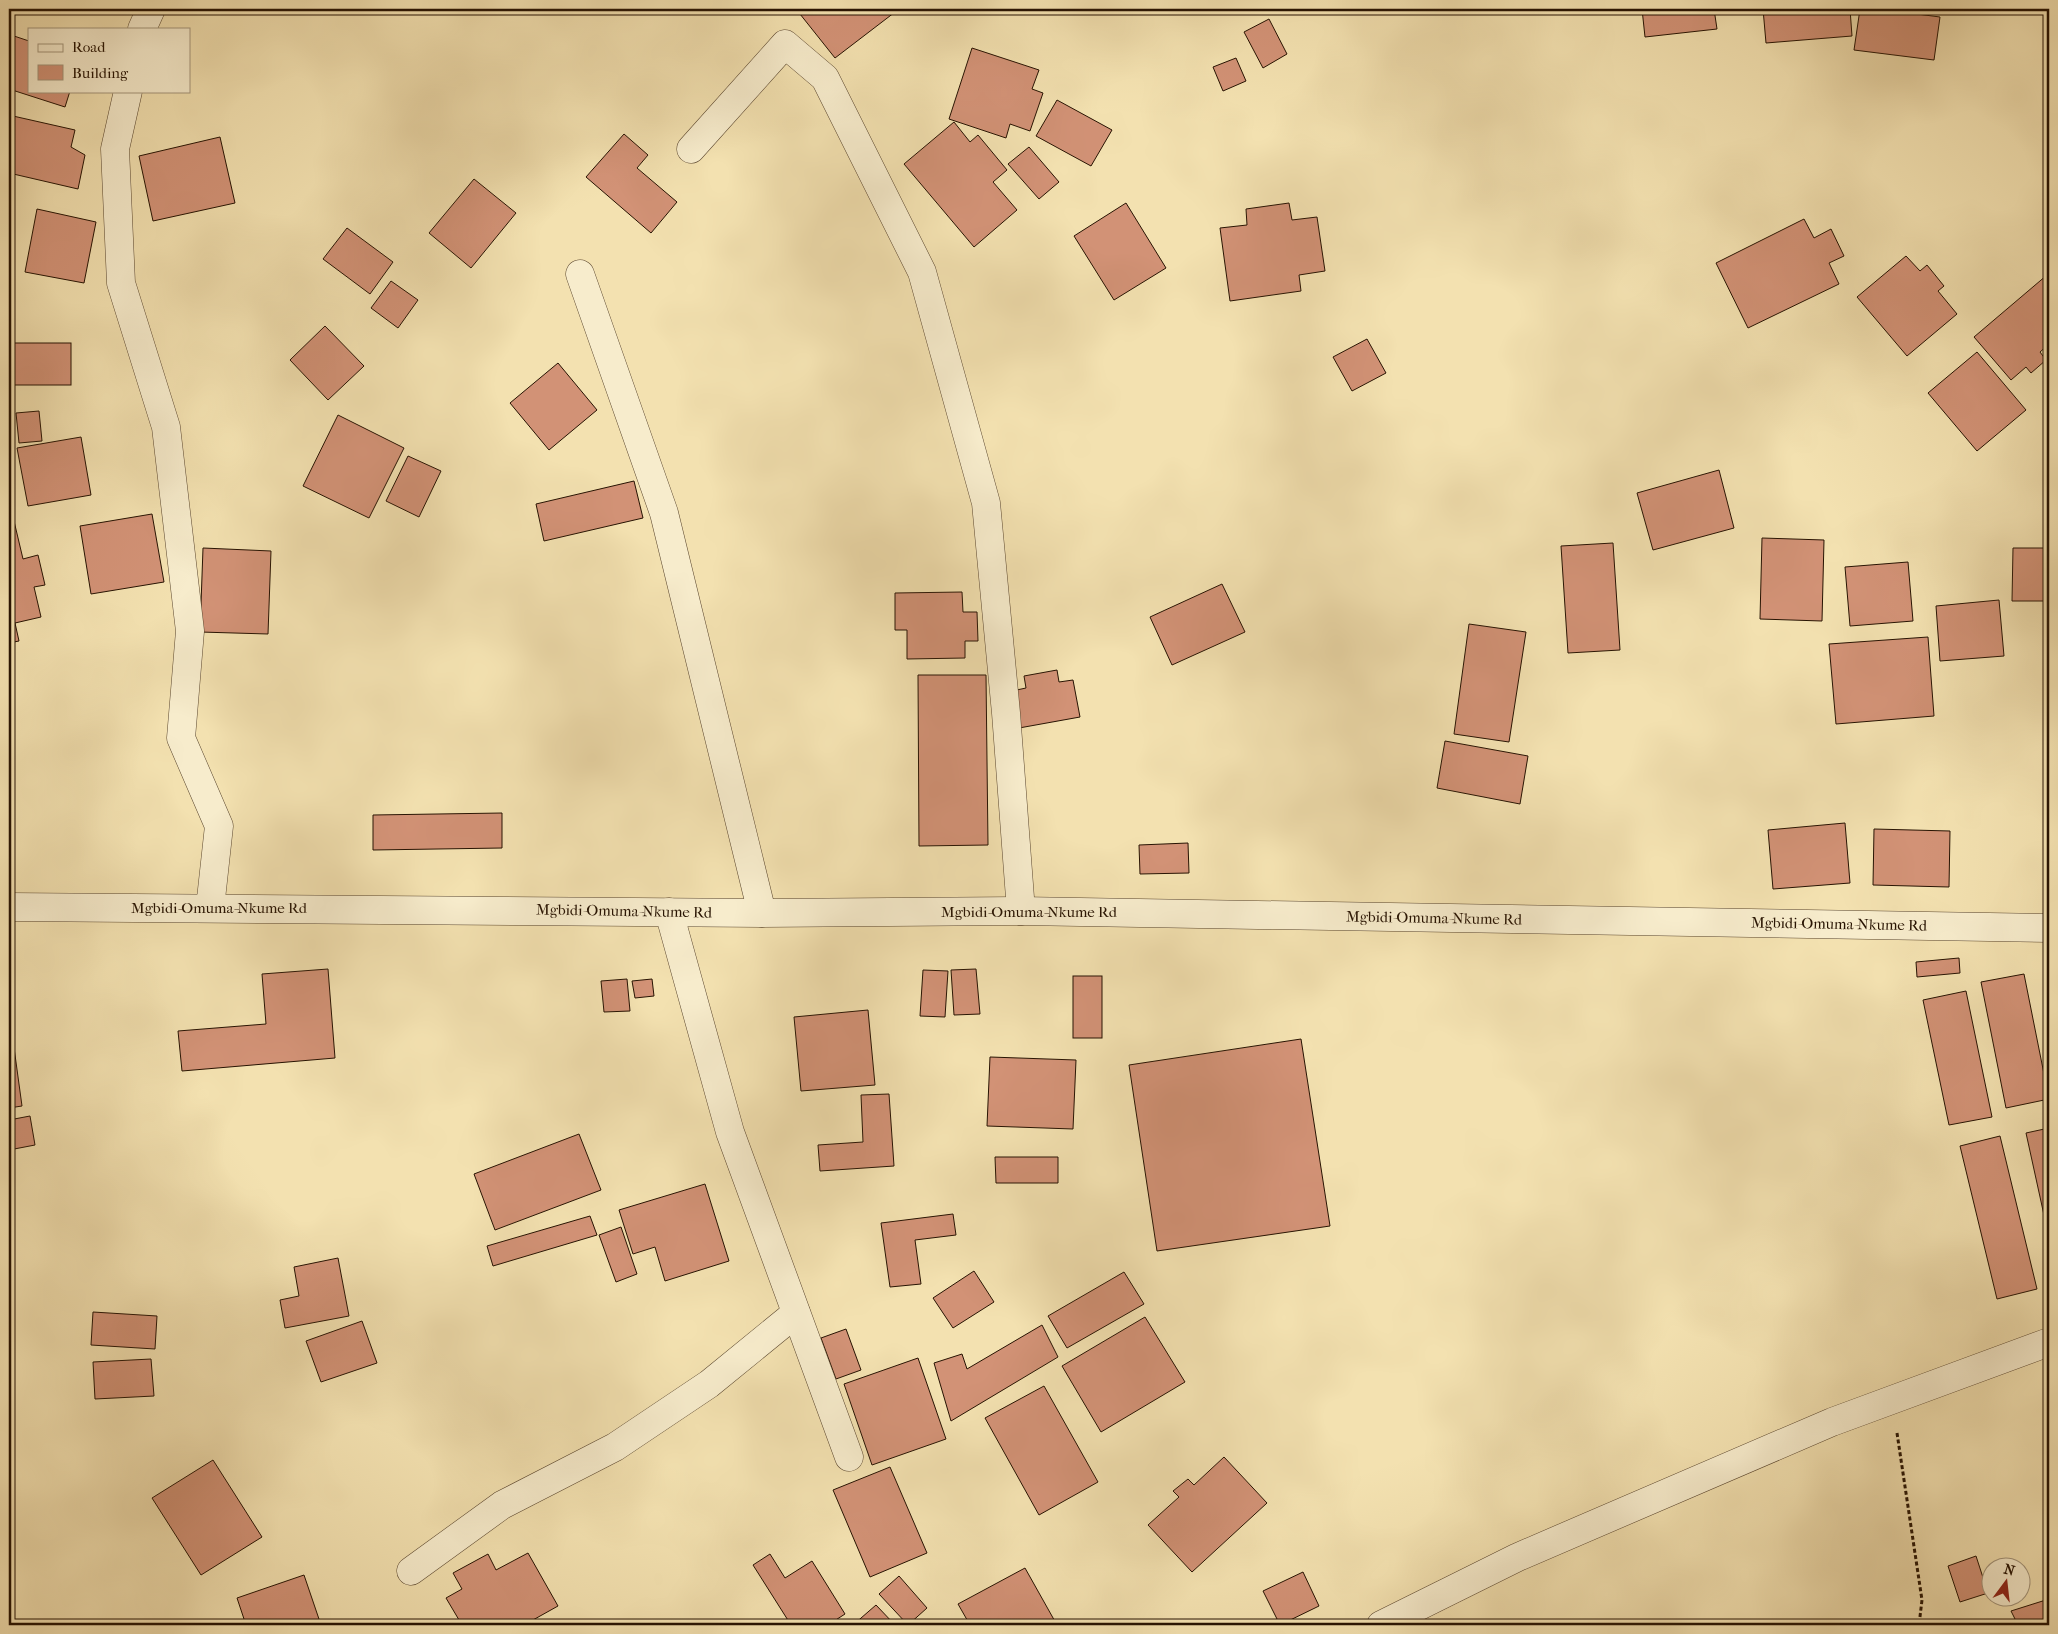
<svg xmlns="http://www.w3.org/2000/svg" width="2058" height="1634" font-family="'IM FELL French Canon',serif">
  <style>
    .building { fill: #d29276; stroke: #271302 }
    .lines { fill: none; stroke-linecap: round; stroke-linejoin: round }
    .minor-casing { stroke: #5a462e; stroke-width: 29 }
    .path { stroke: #271302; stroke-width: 3; stroke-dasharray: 4 2.5; stroke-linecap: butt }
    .minor { stroke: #f7eccc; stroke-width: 28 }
    .labels { text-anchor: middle; stroke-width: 4.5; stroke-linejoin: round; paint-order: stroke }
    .street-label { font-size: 15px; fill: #271302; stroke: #f7eccc }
  </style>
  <rect width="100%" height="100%" fill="#f3e1b0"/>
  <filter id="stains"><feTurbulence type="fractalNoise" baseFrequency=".004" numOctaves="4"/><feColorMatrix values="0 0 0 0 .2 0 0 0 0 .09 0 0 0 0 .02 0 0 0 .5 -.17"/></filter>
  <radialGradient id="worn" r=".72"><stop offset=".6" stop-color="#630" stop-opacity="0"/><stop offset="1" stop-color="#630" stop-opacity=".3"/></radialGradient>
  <g class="building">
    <polygon points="796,9 899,9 835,58"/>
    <polygon points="1642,9 1714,9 1717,29 1645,37"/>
    <polygon points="1720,9 1758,9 1721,14"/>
    <polygon points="1763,9 1850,9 1852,36 1766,43"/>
    <polygon points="1860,9 1917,9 1917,14 1940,17 1934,60 1854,50"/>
    <polygon points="1269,19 1287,54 1263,68 1244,32"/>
    <polygon points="14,36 29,41 29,91 70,91 65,107 9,89 9,52"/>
    <polygon points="972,48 1039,70 1032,89 1043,93 1030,131 1010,124 1006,138 949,119"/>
    <polygon points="1236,58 1246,81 1223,91 1213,67"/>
    <polygon points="1057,100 1112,130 1091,166 1036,136"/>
    <polygon points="13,116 75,130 71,147 85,155 78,189 9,173 9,136"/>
    <polygon points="954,122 970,142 978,135 1007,170 993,182 1017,210 974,247 904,164"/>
    <polygon points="624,134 648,155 637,168 677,202 651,233 586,177"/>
    <polygon points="220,137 235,203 153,221 139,156"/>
    <polygon points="1029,147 1059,182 1039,199 1008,164"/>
    <polygon points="474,179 516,213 471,268 429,233"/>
    <polygon points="1126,203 1166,268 1114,300 1074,236"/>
    <polygon points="1289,203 1292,220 1317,217 1325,271 1299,275 1301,291 1230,301 1220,228 1247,225 1246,209"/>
    <polygon points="37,209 96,222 84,283 25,272"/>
    <polygon points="1804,219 1814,238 1831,229 1844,256 1829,263 1839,284 1748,328 1716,263"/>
    <polygon points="347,228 393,262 370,294 323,259"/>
    <polygon points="1906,256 1920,271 1927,265 1944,286 1938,291 1957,314 1907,356 1857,297"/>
    <polygon points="2047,275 2049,278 2049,344 2040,352 2046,360 2031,373 2026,367 2011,380 1974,337"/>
    <polygon points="391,281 418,300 398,328 371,308"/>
    <polygon points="325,326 364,366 328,400 290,360"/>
    <polygon points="1367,339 1386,373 1352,391 1333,357"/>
    <rect x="9" y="343" width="62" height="42"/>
    <polygon points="1977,352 2026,410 1977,451 1928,393"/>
    <polygon points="558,363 597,410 549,450 510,403"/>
    <polygon points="39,411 42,441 19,443 16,413"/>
    <polygon points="338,415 404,448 369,518 303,486"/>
    <polygon points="81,437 91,495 28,506 17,448"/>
    <polygon points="408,456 441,471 419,517 386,501"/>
    <polygon points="1719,470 1734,528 1653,550 1637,493"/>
    <polygon points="634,481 643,518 544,541 536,504"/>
    <polygon points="152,514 164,582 91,594 80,526"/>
    <polygon points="14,521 23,559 38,555 45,585 34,587 41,617 15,623 19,641 9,643 9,522"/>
    <polygon points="1762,538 1824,540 1822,621 1760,619"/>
    <polygon points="1613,543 1620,650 1568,653 1561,546"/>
    <polygon points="203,548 271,551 268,634 200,632"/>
    <polygon points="2013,548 2049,548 2049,601 2012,601"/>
    <polygon points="1908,562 1913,621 1850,626 1845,567"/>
    <polygon points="1222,584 1245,632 1172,665 1150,617"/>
    <polygon points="962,592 963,612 977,612 978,641 965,641 965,658 907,659 907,630 895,630 895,593"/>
    <polygon points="1999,600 2004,656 1940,661 1936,606"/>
    <polygon points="1469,624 1526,632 1509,742 1454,734"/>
    <polygon points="1928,637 1934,716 1836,724 1829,644"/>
    <polygon points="1057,670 1059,682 1073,680 1080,717 1019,728 1012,691 1026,688 1024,676"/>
    <polygon points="918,675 986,675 988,845 919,846"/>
    <polygon points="1445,741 1528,756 1520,804 1437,788"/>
    <polygon points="502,813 502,848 373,850 373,815"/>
    <polygon points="1845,823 1850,883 1773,889 1768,830"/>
    <polygon points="1874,829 1950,831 1949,887 1873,885"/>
    <polygon points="1188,843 1189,873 1140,874 1139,845"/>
    <polygon points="1959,958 1960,973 1917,977 1916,962"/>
    <polygon points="328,969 335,1058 182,1071 178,1031 266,1024 262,974"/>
    <polygon points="976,969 980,1014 954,1015 951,970"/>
    <polygon points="923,970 948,971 945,1017 920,1016"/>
    <polygon points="2024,974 2049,1099 2006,1108 1981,982"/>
    <rect x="1073" y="976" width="29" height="62"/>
    <polygon points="627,979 630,1011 604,1012 601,981"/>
    <polygon points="652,979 654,996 635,998 632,981"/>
    <polygon points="1966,991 1992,1117 1949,1125 1923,1000"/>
    <polygon points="868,1010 875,1085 801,1091 794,1017"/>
    <polygon points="9,1033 12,1033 22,1106 9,1108"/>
    <polygon points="1301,1039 1330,1226 1157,1251 1129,1065"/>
    <polygon points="990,1057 1076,1060 1073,1129 987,1126"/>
    <polygon points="889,1094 894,1166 820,1171 818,1145 863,1142 861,1095"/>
    <polygon points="30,1116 35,1145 9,1150 9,1120"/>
    <polygon points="2049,1128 2049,1238 2026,1133"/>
    <polygon points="579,1134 601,1190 495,1230 474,1174"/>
    <polygon points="2000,1136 2037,1289 1997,1299 1960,1146"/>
    <polygon points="995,1157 1058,1157 1058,1183 996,1183"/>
    <polygon points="705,1184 729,1261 665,1281 655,1247 633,1254 619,1210"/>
    <polygon points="953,1214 956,1235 915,1240 921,1284 890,1287 881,1223"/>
    <polygon points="590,1216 597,1235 493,1266 487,1246"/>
    <polygon points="621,1227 637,1274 616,1282 599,1235"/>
    <polygon points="338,1258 349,1316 285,1328 280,1300 299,1296 294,1267"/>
    <polygon points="974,1271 994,1302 953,1328 933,1298"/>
    <polygon points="1124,1272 1144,1304 1067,1348 1048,1316"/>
    <polygon points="93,1312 157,1316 155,1349 91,1345"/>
    <polygon points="1145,1317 1185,1382 1101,1432 1062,1366"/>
    <polygon points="362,1321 377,1363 321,1382 306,1341"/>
    <polygon points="1042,1325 1058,1357 951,1421 934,1363 962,1354 967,1369"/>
    <polygon points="846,1329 861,1370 836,1379 821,1338"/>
    <polygon points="918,1358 946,1439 872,1465 844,1384"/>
    <polygon points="151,1359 154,1396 95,1399 93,1362"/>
    <polygon points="1044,1386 1098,1482 1039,1515 985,1418"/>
    <polygon points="1224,1457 1267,1503 1192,1572 1148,1525 1179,1497 1173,1491 1188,1479 1194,1485"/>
    <polygon points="213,1460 262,1537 201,1575 152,1498"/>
    <polygon points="890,1467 927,1553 870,1577 833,1490"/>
    <polygon points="528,1553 558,1606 524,1625 462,1625 446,1598 462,1589 453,1573 488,1554 496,1570"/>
    <polygon points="770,1554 785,1578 812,1561 845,1614 828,1625 791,1625 753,1565"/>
    <polygon points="1976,1556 1988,1593 1960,1602 1948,1566"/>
    <polygon points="1025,1568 1057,1625 970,1625 958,1604"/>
    <polygon points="1303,1572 1319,1606 1280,1625 1263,1591"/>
    <polygon points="304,1575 321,1625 246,1625 237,1598"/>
    <polygon points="899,1576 927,1608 908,1625 879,1594"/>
    <polygon points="2049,1599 2049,1625 2018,1625 2011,1611"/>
    <polygon points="876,1605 895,1625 853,1625"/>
  </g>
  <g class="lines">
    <g class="minor-casing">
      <g id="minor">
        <polyline points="142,29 151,9"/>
        <polyline points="128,91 115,149 121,283 166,427 190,631 181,738 219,826 210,908"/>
        <polyline points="691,149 785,44 825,78 922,272 986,503 1006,713 1021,911"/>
        <polyline points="580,274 664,513 762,913"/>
        <polyline points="9,907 762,913 1021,911 2049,928"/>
        <polyline points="669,912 730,1132 849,1457"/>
        <polyline points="411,1571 502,1505 615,1447 709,1384 796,1313"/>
        <polyline points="1381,1625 1518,1557 1832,1422 2049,1342"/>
      </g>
    </g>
    <polyline class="path" points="1897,1433 1922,1600 1919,1625"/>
    <use href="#minor" class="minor"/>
  </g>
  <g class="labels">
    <g class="street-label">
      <text x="219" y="913">Mgbidi-Omuma-Nkume Rd</text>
      <text transform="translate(624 911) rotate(1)" y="5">Mgbidi-Omuma-Nkume Rd</text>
      <text x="1029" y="917">Mgbidi-Omuma-Nkume Rd</text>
      <text transform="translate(1434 918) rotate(1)" y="5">Mgbidi-Omuma-Nkume Rd</text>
      <text transform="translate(1839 924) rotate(1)" y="5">Mgbidi-Omuma-Nkume Rd</text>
    </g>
  </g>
  <rect width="2058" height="1634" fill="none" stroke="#f3e1b0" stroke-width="30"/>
  <rect x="10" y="10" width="2038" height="1614" fill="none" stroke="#271302" stroke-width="2.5"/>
  <rect x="15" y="15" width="2028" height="1604" fill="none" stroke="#271302"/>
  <rect x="28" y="28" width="162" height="65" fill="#f7eccc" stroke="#a4957b"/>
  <rect x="38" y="44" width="25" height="8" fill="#f7eccc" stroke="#a4957b"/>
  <text x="72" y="52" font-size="15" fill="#271302">Road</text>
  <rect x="38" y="65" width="25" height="15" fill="#d29276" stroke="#a4957b"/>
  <text x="72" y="78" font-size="15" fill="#271302">Building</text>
  <g transform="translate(2006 1582) rotate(15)"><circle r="24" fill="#f7eccc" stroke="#a4957b"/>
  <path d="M0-4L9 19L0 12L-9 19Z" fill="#8f2418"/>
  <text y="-8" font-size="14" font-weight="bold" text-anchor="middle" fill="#271302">N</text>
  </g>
  <rect width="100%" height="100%" filter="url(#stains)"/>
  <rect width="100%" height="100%" fill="url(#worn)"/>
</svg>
